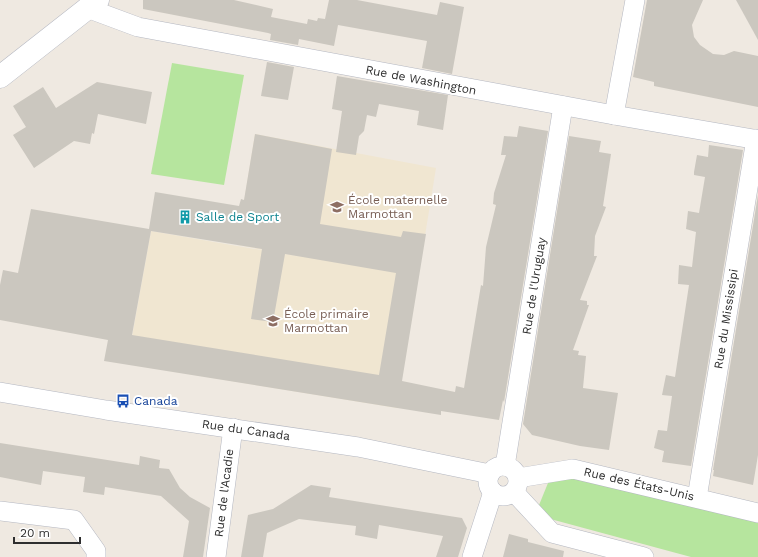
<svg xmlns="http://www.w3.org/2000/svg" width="758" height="557" font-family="'Work Sans',sans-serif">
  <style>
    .education { fill: #f0e6d1 }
    .green { fill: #b6e59e }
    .building { fill: #cbc7bf; fill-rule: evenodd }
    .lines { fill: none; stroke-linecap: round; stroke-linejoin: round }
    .minor-casing { stroke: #b4b7c1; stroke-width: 20 }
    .tertiary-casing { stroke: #b4b7c1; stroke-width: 23 }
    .minor { stroke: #fff; stroke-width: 19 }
    .tertiary { stroke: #fff; stroke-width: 22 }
    .labels { text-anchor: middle; stroke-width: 4; stroke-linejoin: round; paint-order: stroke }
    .street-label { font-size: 12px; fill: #2e2e2e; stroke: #fff }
    .education-label { font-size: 12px; fill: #785e54; stroke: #fff; text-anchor: start }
    .culture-label { font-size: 12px; fill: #0d838f; stroke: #fff; text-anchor: start }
    .transit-label { font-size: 12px; fill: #164399; stroke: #fff; text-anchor: start }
  </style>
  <rect width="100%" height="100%" fill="#efe9e1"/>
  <polygon class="education" points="255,134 436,168 397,408 127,364 151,231 307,258 237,245"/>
  <g class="green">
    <polygon points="172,63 244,75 224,185 151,174"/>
    <polygon points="578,474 758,517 758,557 691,557 543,517 537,510 550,478"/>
  </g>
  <g class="building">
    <polygon points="143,0 234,0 273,9 271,17 307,24 308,19 317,21 318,18 325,19 329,0 357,0 437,15 440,2 464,7 452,74 422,68 427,41 338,25 334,46 299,39 298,45 270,40 271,34 268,33 143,9"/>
    <polygon points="647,0 703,0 692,25 694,37 700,45 713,54 724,55 734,51 758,56 758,107 654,86 654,82 633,77"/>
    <polygon points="736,0 758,0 758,40"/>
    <polygon points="267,62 294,67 288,100 261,96"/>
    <polygon points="337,76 448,95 443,130 417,125 419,111 379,104 376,117 367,115 364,131 359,136 356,155 336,152 342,111 332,109"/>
    <polygon points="97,82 152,92 146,124 98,114 94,134 92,133 90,144 74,141 34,168 13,135 26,127 13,106 43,87 56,108"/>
    <path d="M519,126L548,131L504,402L503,400L499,420L441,411V415L104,361L108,340L0,320V285L3,270L18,273L31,209L149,229L155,192L239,206L241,199L244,200L255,134L332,149L320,224L401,237L403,231L426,234L402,381L455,392L456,386L464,388L481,285L483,286L486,247L496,205L493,204L494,193L506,155H501L504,136L517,137ZM151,231L262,249L251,319L273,322L285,254L396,273L379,375L132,335Z"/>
    <polygon points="569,136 601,141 599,152 611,154 603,206 606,207 595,236 594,256 597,256 580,300 587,301 587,305 589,305 573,350 579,351 578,355 586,356 583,388 618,393 609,450 580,446 532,435 523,424"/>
    <polygon points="709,145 743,150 691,466 662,462 664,451 654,448 658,430 667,431 672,396 662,395 666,375 675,377 689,285 678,284 679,265 692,267 696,232 686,229 688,211 699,213 705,177 694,175 694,172 697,155 708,157"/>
    <polygon points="758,195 758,455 753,485 713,476 714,470 713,470"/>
    <polygon points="0,443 139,465 140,456 160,460 159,468 169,469 180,488 190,497 210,508 203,557 183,557 189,521 161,496 105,487 104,495 83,492 85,477 43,471 41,485 0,477"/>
    <polygon points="311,485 331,488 329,497 462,518 467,528 458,557 436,557 443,536 379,525 377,539 355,535 356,526 299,519 267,533 263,557 241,557 248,515 273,509"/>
    <polygon points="509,534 528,539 528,542 564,551 563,557 503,557"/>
  </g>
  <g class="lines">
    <g class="minor-casing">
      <g id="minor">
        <polyline points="87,8 138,27 614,115 758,140"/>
        <polyline points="614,115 635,0"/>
        <polyline points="0,392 106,410 358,447 490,474"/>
        <polyline points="505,466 563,106"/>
        <circle cx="503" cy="481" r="15"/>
        <polyline points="518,478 573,469 758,513"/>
        <polyline points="514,492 552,533 644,557"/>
        <polyline points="697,498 756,139"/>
        <polyline points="0,511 74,520 96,551 96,557"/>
        <polyline points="216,557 233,428"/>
        <polyline points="472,557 493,492"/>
      </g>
    </g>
    <g class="tertiary-casing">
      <polyline id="tertiary" points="0,77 98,0"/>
    </g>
    <use href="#minor" class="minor"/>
    <use href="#tertiary" class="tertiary"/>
  </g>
  <defs>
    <g id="school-bare" transform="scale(1.08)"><path d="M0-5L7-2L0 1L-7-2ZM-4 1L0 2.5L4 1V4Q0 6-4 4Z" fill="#8d6e63" stroke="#fff" stroke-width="2.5" paint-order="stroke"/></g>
    <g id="building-bare" transform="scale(1.08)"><path d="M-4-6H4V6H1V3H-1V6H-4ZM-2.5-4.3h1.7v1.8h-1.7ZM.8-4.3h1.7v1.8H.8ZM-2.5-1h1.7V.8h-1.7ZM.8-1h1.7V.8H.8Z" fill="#0f9aa8" stroke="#fff" stroke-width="2.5" paint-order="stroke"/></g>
    <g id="bus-bare" transform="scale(1.08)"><path d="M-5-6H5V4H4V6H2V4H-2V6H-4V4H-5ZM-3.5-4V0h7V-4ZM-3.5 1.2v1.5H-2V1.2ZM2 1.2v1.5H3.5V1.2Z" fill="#1a4fb4" stroke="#fff" stroke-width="2.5" paint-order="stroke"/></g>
  </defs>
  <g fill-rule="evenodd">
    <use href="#school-bare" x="337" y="207"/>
    <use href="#building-bare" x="185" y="217"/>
    <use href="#school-bare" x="273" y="321"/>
    <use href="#bus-bare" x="123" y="401"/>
  </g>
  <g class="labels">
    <g class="street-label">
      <text transform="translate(421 80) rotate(11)" y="4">Rue de Washington</text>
      <text transform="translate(534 286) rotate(-81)" y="4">Rue de l'Uruguay</text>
      <text transform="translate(726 319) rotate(-81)" y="4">Rue du Mississipi</text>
      <text transform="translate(246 430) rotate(8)" y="4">Rue du Canada</text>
      <text transform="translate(639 484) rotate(13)" y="4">Rue des États-Unis</text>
      <text transform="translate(224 493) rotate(-83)" y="4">Rue de l'Acadie</text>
    </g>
    <g class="education-label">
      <text x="348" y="204">École maternelle<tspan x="348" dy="14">Marmottan</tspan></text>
      <text x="284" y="318">École primaire<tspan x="284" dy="14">Marmottan</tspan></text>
    </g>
    <g class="culture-label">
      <text x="196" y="221">Salle de Sport</text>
    </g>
    <g class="transit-label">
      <text x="134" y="405">Canada</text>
    </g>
  </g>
  <path d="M14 537v6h66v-6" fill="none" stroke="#2e2e2e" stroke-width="2"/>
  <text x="20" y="537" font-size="12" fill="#2e2e2e" stroke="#ffffff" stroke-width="3" paint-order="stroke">20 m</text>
</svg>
